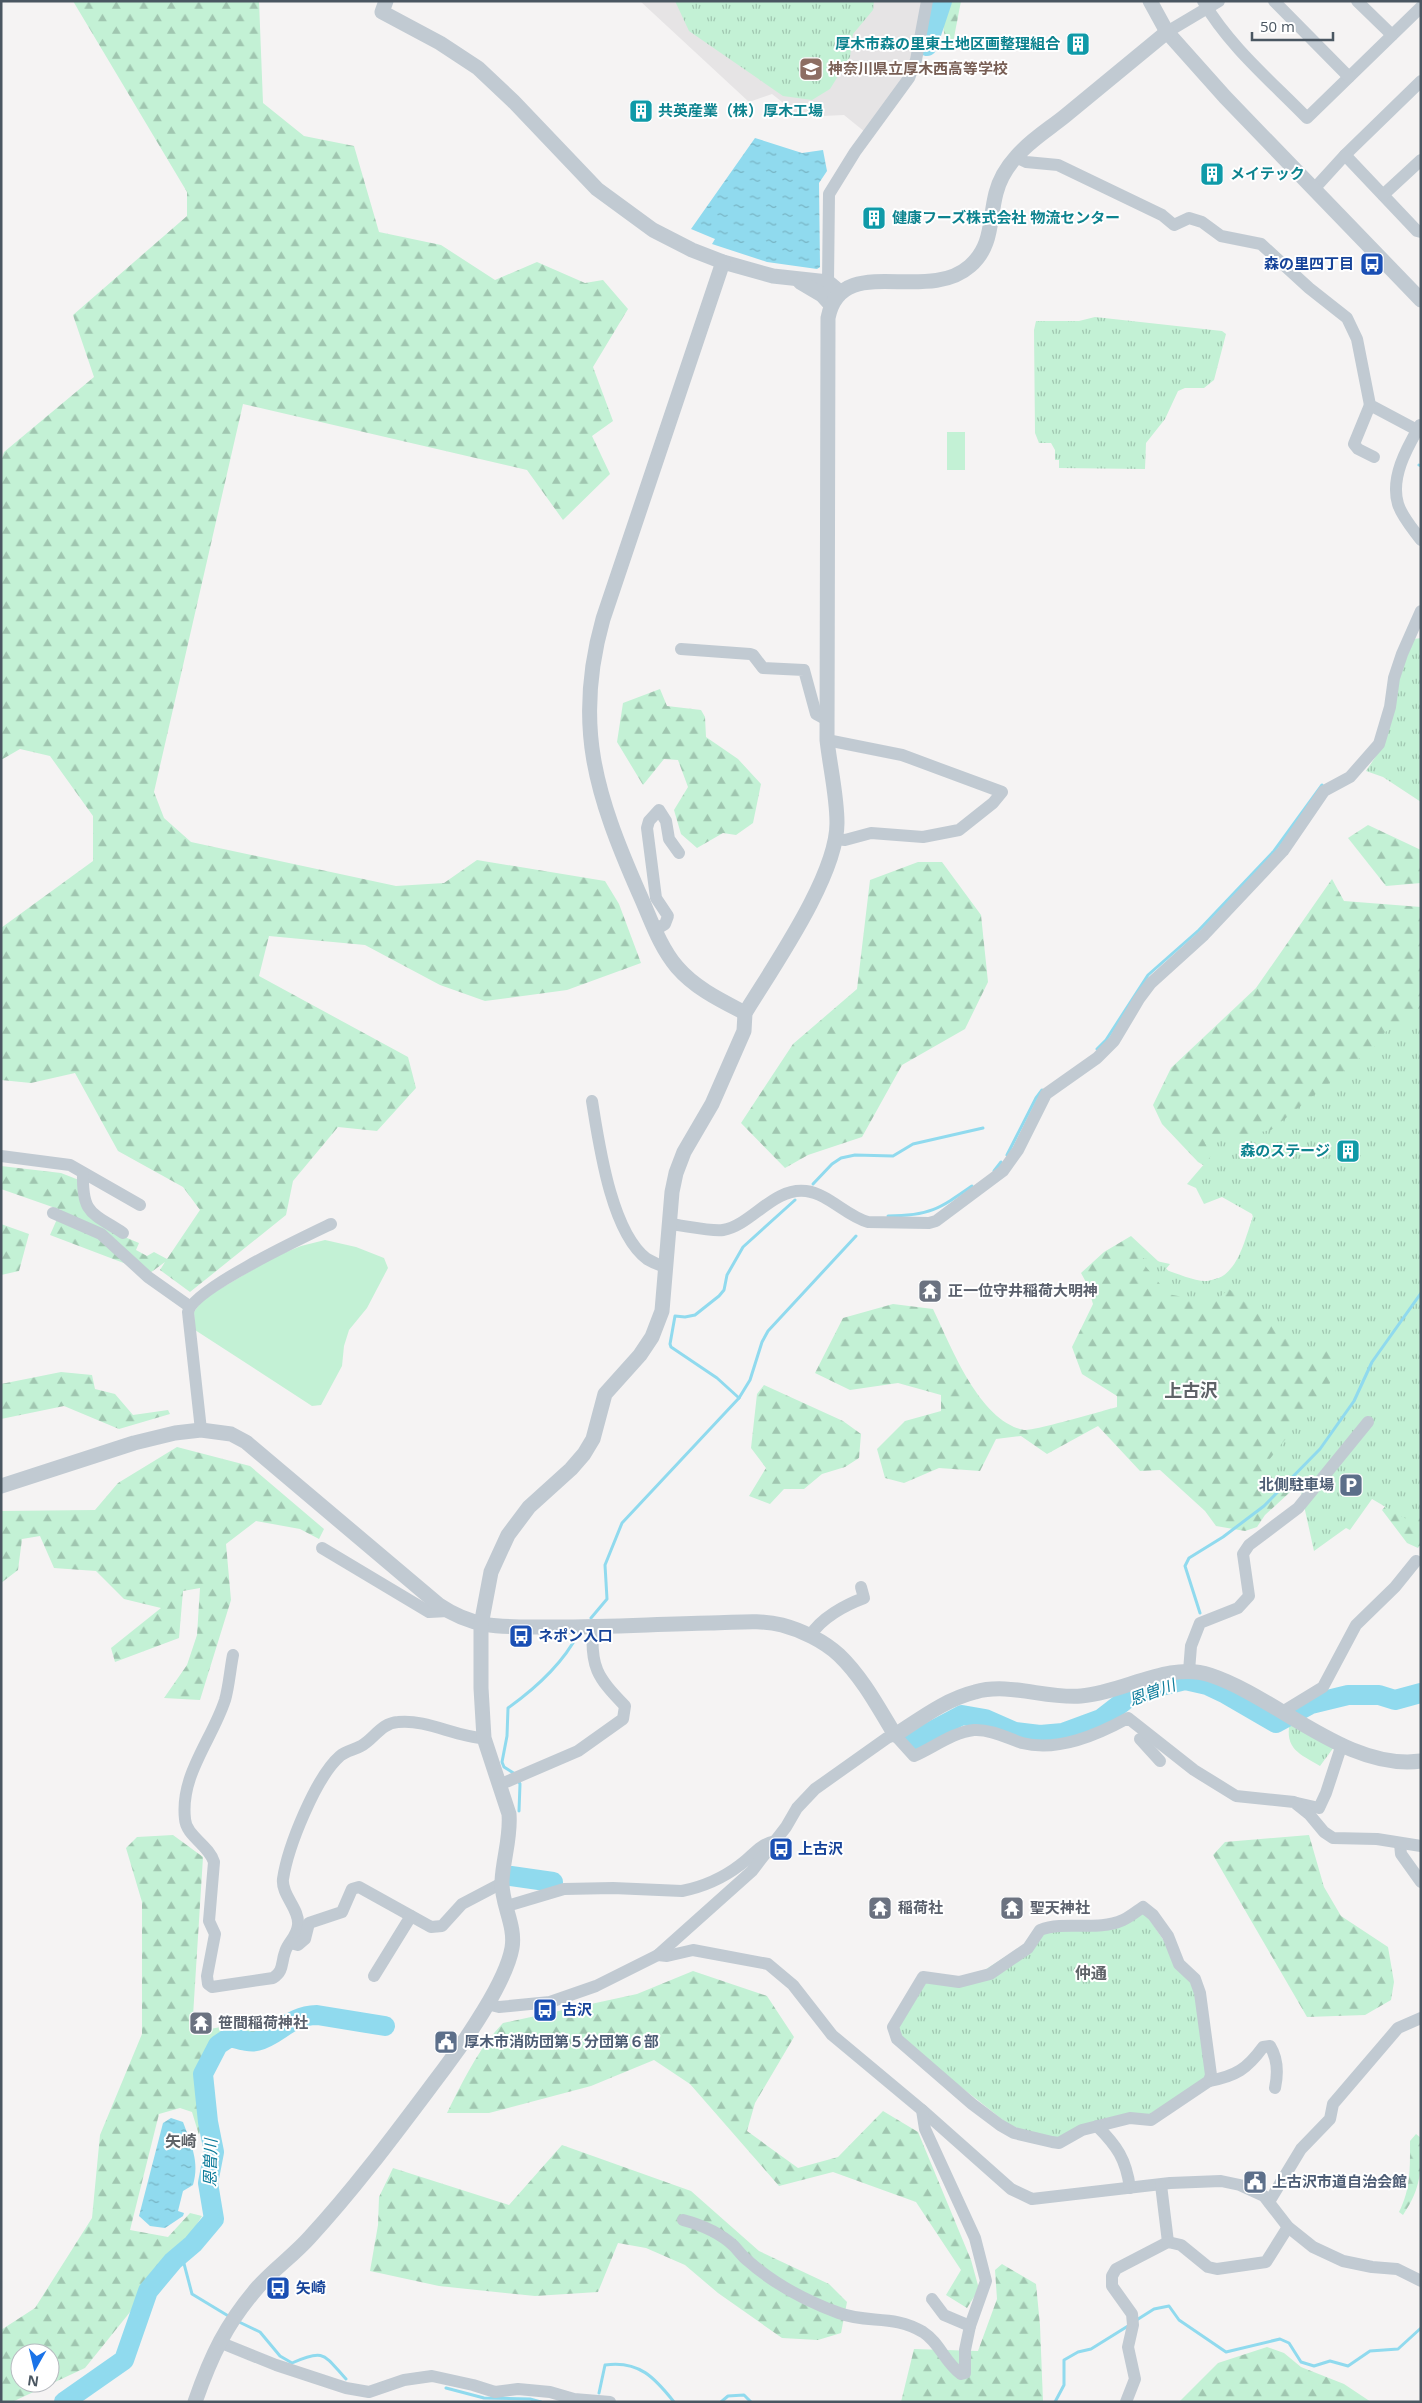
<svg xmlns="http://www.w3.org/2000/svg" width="1422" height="2403" font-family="'Open Sans','Noto Sans JP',sans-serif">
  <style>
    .education { fill: #e6e4e5 }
    .green { fill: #c3f1d5 }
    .forest { fill: url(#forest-firs); fill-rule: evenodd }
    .park { fill: url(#park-tufts) }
    .water { fill: url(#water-ripples) }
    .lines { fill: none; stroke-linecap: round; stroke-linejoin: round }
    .stream { stroke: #90daee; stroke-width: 3 }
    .river { stroke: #90daee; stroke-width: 20 }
    .minor { stroke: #c1cad2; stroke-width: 12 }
    .tertiary { stroke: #c1cad2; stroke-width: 15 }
    .labels { text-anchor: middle; stroke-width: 4; stroke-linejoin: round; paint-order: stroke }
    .culture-label { font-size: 15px; font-weight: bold; fill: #0d838f; stroke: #fff; text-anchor: start }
    .education-label { font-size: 15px; font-weight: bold; fill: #785e54; stroke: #fff; text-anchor: start }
    .transit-label { font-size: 15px; font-weight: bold; fill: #164399; stroke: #fff; text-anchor: start }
    .worship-label { font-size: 15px; font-weight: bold; fill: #5b616d; stroke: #fff; text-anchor: start }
    .service-label { font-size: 15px; font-weight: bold; fill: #4e5e75; stroke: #fff; text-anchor: start }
    .water-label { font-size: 16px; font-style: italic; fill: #0c7c9b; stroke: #fff }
    .neighbourhood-label { font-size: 16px; font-weight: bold; fill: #5f6368; stroke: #fff }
    .quarter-label { font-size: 18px; font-weight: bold; fill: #5f6368; stroke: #fff }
  </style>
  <defs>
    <pattern id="forest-firs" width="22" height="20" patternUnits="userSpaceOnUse" patternTransform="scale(1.25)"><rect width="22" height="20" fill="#c3f1d5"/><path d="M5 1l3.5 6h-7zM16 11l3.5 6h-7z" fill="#a0c6b0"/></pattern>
    <pattern id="park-tufts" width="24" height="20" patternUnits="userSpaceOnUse" patternTransform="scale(1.25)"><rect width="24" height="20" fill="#c3f1d5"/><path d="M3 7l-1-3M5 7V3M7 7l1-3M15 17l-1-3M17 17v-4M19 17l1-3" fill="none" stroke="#a0c6b0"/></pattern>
    <pattern id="water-ripples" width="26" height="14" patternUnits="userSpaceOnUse" patternTransform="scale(1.25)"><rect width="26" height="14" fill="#90daee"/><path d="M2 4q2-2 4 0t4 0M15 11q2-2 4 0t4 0" fill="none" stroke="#78b4c4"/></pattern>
  </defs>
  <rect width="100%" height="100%" fill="#f5f3f3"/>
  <polygon class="education" points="640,1 922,1 911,62 905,76 865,132 844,115 801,117 772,94 749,102"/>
  <g class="green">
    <rect x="947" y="432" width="18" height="38"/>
    <polygon points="325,1240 356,1247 384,1258 388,1268 367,1308 349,1330 344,1346 342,1366 321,1405 312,1406 195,1330 194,1312 203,1299 274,1257 301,1246"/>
  </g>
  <g class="forest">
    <polygon points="73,1 259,1 263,103 304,136 354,146 379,232 441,245 495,280 537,262 585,283 603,280 628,309 593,367 613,421 592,436 610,474 563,520 527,470 243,404 154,792 164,818 191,842 396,886 444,883 477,860 605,881 619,904 641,963 567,990 485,1001 440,985 365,945 269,936 259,976 408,1057 416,1088 377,1131 338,1127 293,1181 286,1215 190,1292 160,1270 165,1262 150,1273 50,1235 61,1210 1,1189 1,1166 61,1173 79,1180 87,1212 127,1238 139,1243 136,1250 147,1256 154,1252 167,1259 200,1210 183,1187 118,1151 75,1073 31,1083 1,1080 1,928 93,861 93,816 50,756 20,749 1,760 1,461 4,452 94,377 73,315 187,216 187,192"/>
    <polygon points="949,1 961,1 952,48 946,47 943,25"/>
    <polygon points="660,689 667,706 701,710 705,717 706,737 738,759 761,784 753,823 736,835 723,833 697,848 681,834 674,810 688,787 678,760 664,759 643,785 617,742 623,703"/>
    <polygon points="1368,825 1421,850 1421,883 1386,886 1348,838"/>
    <polygon points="918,862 942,862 981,915 988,982 965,1029 902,1065 862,1137 808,1155 785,1168 741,1123 793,1044 857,989 870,880"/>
    <path d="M1332,879L1344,901L1421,907V1172L1351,1341L1301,1482L1265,1515L1257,1527L1245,1531L1216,1526L1205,1511L1160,1470L1140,1471L1098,1426L1047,1454L1021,1436L996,1439L980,1471L939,1468L904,1483L885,1478L877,1449L905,1421L941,1411V1395L898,1383L850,1390L815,1373L843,1318L893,1304L933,1309C951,1346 979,1421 1024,1430C1034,1431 1102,1411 1117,1407V1396L1082,1374L1072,1347L1093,1304L1087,1284L1081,1273L1104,1252L1131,1236L1186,1287L1237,1273L1255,1209L1242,1188L1198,1162L1162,1124L1153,1105L1171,1068L1256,988Z"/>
    <polygon points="1,1224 29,1234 19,1271 1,1275"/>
    <polygon points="61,1372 92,1375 95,1389 115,1394 133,1415 168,1410 170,1414 119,1429 64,1406 1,1419 1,1384"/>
    <polygon points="764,1385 843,1421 861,1434 859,1458 845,1467 822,1474 804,1489 784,1489 770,1504 749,1496 766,1468 751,1448 757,1394"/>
    <polygon points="1421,1438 1421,1544 1418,1548 1407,1543 1382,1510 1407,1482"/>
    <polygon points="177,1447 250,1466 324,1529 319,1539 300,1529 256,1521 226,1544 231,1600 200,1700 164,1698 187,1665 197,1635 200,1588 183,1591 179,1638 115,1662 111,1648 161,1608 124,1599 96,1571 54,1568 40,1536 22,1539 18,1570 1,1583 1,1511 95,1510 118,1483"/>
    <path d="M173,1835L203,1857L192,2032L291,2015L296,2023L210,2055L202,2084L203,2116L199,2135L192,2112L180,2108L159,2114L130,2230L168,2237L190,2213L202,2216L184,2245L85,2368L12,2402H1V2330L35,2308L92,2218L100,2135L142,2034V1902L126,1848L137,1837ZM20,2353H50V2383H20Z"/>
    <polygon points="1309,1835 1324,1887 1341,1916 1388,1947 1394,1982 1391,2000 1365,2015 1307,2017 1213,1855 1225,1842"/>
    <path d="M693,1971L767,1996L794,2037L755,2103L747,2131L798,2168L838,2157L883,2111L918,2132L971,2260L979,2289L967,2308L946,2295L961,2270L916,2202L833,2172L779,2186L690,2084L654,2060L591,2086L489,2113H447C463,2081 478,2049 503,2023L637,1994Z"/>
    <path d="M1416,2134L1421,2138C1421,2170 1422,2187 1403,2215L1399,2212C1411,2189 1410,2166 1410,2141Z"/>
    <polygon points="562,2145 691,2191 759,2251 829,2284 847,2302 841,2333 818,2340 782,2338 718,2293 685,2265 646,2248 618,2243 598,2292 535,2296 439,2286 370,2271 378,2225 379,2197 393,2168 509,2205"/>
    <polygon points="1002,2264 1036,2284 1040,2325 1043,2402 901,2402 914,2349 978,2351 997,2299 995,2270"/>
    <polygon points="1267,2347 1284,2353 1301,2367 1344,2384 1371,2402 1179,2402 1218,2363"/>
  </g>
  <g class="park">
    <polygon points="675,1 874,1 873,10 853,34 850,57 830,89 812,100 783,96 689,31"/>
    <polygon points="1095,317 1222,331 1226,334 1214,380 1204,388 1185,388 1178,391 1165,419 1146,443 1145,469 1059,468 1059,460 1055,460 1055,450 1051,443 1039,443 1035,433 1034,330 1036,321 1079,321"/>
    <polygon points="1421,638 1421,802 1383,777 1366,771 1376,756 1398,679 1414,639"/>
    <path d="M1421,1004V1518L1408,1520L1372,1499L1350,1530L1346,1528L1314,1551L1301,1492L1265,1465L1336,1375L1334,1352L1301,1344L1273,1325L1229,1289L1213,1303L1168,1294L1138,1257L1170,1264L1165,1270C1177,1273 1193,1281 1206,1281C1238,1280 1244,1240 1253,1217L1252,1214L1222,1197L1204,1204L1196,1188L1187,1184L1212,1155L1205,1143L1271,1130L1375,1046L1385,1032L1407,1021Z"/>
    <path d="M1290,1722L1334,1747L1320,1766C1300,1754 1284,1749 1290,1722Z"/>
    <polygon points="1145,1913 1192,1982 1199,2008 1206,2076 1204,2081 1148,2115 1060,2139 1027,2132 1008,2124 901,2040 898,2024 922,1980 963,1984 1045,1931"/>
  </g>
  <g class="water">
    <polygon points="755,138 802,153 823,150 827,171 819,183 820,267 817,269 767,262 712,244 715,239 691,229"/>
    <path d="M171,2118L183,2122C191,2144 200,2162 193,2185L183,2191L178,2211L184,2213L183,2216L165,2228L150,2226L139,2216L163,2123Z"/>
  </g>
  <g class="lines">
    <g class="stream">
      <polyline points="1419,465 1421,466"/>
      <polyline points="1097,1049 1106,1040 1148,975 1199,930 1274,851 1322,785"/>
      <polyline points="1007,1155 1036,1098 1042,1090"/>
      <polyline points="994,1171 1001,1162"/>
      <polyline points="813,1184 832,1164 841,1158 855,1155 893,1156 913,1144 983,1128"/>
      <path d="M888,1216C929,1216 939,1209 972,1186"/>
      <polyline points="739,1398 717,1378 671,1347 670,1344 675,1316 685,1317 695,1315 719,1296 724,1290 727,1275 743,1247 795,1200"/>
      <polyline points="1200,1613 1185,1566 1189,1558 1223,1537 1264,1506 1320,1449 1354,1401 1372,1362 1421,1293"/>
      <polyline points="591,1618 607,1599 605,1565 622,1523 739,1398 750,1380 762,1342 768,1331 856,1236"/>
      <path d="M515,1774L504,1767L502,1762L507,1736L508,1708C536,1688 562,1665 578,1634"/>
      <polyline points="518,1780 520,1784 519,1811"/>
      <polyline points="182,2256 192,2294 230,2317"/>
      <path d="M237,2321L260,2332L280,2356L292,2363C325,2348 324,2355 346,2379"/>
      <polyline points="1135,2321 1154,2309 1169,2306 1179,2320 1226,2352 1280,2339 1289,2343 1301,2362 1314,2366 1330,2361 1348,2366 1370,2351 1398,2349 1421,2328"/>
      <polyline points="446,2388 484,2398 530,2399 541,2402"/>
      <path d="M599,2393L605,2365C639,2360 655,2378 674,2402"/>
      <polyline points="721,2402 728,2396 744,2395 751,2402"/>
      <polyline points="1055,2402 1064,2385 1064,2360 1078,2352 1091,2349 1128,2326"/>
    </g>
    <g class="river">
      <polyline points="927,46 942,1"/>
      <polyline points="913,1741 962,1715 985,1719 1015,1732 1040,1735 1063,1733 1101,1719 1128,1698 1161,1686 1185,1680 1207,1685 1226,1694 1276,1723 1311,1704 1348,1695 1379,1695 1395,1700 1421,1693"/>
      <polyline points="511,1876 553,1882"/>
      <path d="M64,2402L124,2360L148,2291L173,2261L193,2244L214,2219L208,2183L214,2152L208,2122L203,2074L218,2045L230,2037C238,2039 250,2043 257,2041C281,2034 288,2016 317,2015L385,2026"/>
    </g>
    <g class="minor">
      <path d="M1203,1C1229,46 1271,81 1307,118L1421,7"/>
      <polyline points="1274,1 1349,77"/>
      <polyline points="1357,1 1392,35"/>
      <polyline points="1167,32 1219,1"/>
      <polyline points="1345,155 1417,231 1421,232"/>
      <polyline points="1016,157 1026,162 1058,165 1162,215 1174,225 1189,218 1202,222 1221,236 1261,244 1309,288 1347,318 1357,339 1370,405 1417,430"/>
      <polyline points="1314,189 1345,155 1421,81"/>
      <polyline points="1383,195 1421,160"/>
      <polyline points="828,282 829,194 855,152 909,78 916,60 927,1"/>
      <polyline points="1370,405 1354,444 1358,449 1374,457"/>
      <path d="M1420,425C1407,448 1390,477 1398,504C1402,517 1413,529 1421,540"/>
      <polyline points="681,649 750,654 753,655 763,668 804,670 816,714 827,720"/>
      <polyline points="827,740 902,755 1002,792 993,803 959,830 923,837 871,833 845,840 835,839"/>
      <polyline points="655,930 665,924 668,916 656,898 647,828 649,821 659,810 666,821 669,839 679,853"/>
      <path d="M592,1101C599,1144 611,1232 647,1259C652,1262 659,1265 665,1267"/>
      <polyline points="1,1156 70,1165 140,1205"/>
      <path d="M83,1173C82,1214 91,1212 123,1233"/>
      <polyline points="53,1213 101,1234 148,1277 189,1306"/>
      <path d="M669,1224C682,1225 712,1232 723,1230C752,1225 773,1187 806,1191C829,1194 846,1216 868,1222L929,1223L936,1221L1003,1171L1018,1150L1046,1094L1097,1058L1114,1041L1139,999L1151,983L1204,935L1283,851L1324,791L1350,777L1379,744L1390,707L1394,678L1402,654L1421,611"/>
      <path d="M201,1430L188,1312C193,1289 306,1236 331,1224"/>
      <polyline points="322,1548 429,1612 448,1611"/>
      <path d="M810,1636C821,1618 845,1605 864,1598L861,1587"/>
      <path d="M233,1655C230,1670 229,1686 225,1700C212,1740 180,1775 185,1819C186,1836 209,1845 214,1862L209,1921L215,1934L207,1976L208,1984L212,1987L273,1978C284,1971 281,1963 285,1952C288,1942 297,1937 298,1925C300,1909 281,1895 283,1879C288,1846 316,1777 340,1756C346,1751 354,1750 361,1746C374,1739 381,1723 398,1722C428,1719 455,1737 484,1738"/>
      <polyline points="1189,1671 1191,1646 1200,1623 1238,1608 1249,1596 1243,1554 1249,1545 1298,1508 1368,1422"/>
      <polyline points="1282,1712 1323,1687 1356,1625 1395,1587 1416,1561"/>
      <polyline points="1140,1739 1160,1761"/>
      <path d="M499,1785L578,1751L623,1719L625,1706C597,1677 590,1667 593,1626"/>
      <polyline points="1297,1803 1319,1808 1326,1793 1342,1744"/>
      <polyline points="1400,1844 1401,1854 1421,1882"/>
      <path d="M507,1906L564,1889L613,1888L682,1891C702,1887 723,1878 740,1865C753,1856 758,1845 775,1841"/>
      <path d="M1143,1907L1153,1915L1168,1936L1179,1964L1195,1979L1200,1993L1211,2075L1209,2081L1151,2120L1130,2118L1082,2130L1059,2143L1052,2142L1014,2133L1000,2125L972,2104L897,2039L893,2027L923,1977L959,1982L990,1974L1028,1948L1040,1930C1066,1920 1097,1932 1123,1920C1130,1917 1137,1911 1143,1907Z"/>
      <polyline points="291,1943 298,1945 305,1939 309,1923 342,1912 352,1889 359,1887 431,1927 442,1926 462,1904 502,1883"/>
      <polyline points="658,1955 667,1956 693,1950 768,1964 793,1985 832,2035 922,2110 1011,2189 1032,2199 1170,2183 1221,2181 1240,2185 1264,2196 1288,2227 1313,2247 1343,2261 1372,2267 1397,2269 1421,2281"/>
      <polyline points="374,1976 411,1916"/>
      <path d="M487,2004L499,2007L550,2002L596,1986L658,1955L752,1871L786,1827L797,1808L815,1789L887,1738L895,1735L914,1756C933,1748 953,1732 974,1730C990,1729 1007,1738 1022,1743C1058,1752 1097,1735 1128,1718L1194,1770L1236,1796L1294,1802L1309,1814L1324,1832L1333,1838L1377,1839L1421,1846"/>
      <path d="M1209,2081C1236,2076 1247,2069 1263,2047L1270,2046C1278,2059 1278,2074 1275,2088"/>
      <path d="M1097,2126C1117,2146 1126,2159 1130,2188"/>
      <polyline points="1161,2185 1168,2242"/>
      <polyline points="1269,2202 1301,2149 1330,2119 1333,2104 1398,2028 1421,2018"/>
      <path d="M683,2220C702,2225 719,2232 734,2246C738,2250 742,2256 747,2260C773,2283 806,2301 839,2313C868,2324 893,2314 923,2332C940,2343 945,2363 961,2374L965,2373V2350L970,2326L986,2281L975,2238L925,2129L922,2110"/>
      <polyline points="932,2299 944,2315 970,2326"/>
      <polyline points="219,2342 276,2365 346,2388 369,2392 404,2380 432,2376 473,2385 495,2392 518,2389 550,2392 574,2399 610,2402"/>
      <polyline points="1126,2402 1135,2379 1128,2347 1133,2325 1132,2314 1112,2286 1112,2276 1116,2269 1168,2242 1181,2245 1208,2267 1217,2269 1266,2262 1288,2227"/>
    </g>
    <g class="tertiary">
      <polyline points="386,1 382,12 440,43 478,68 513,101 597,189 653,230 692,250 723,262 773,276 828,282 840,292"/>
      <polyline points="1150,1 1167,32 1225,97 1421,300"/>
      <path d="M723,262L603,619C573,725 596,795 639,893C650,917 659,946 677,967C695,988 720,1000 745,1013"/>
      <polyline points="800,282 822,295 831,305"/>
      <path d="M1,1486L134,1443L175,1433L201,1430L231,1434L246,1442L439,1605C473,1628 500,1627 540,1627C597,1628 654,1624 710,1623C735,1623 758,1619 782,1625C801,1630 824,1641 839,1655C862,1677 878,1707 895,1735C920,1719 946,1699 975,1692C1009,1682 1046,1699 1081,1696C1123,1693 1169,1661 1210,1675C1277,1697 1347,1771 1421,1761"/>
      <path d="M195,2402C211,2356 226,2324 258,2287C274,2269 294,2255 310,2237C358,2185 401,2126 444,2069C465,2041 506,1982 512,1948C516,1925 501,1904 502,1881C503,1859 511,1837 509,1814L484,1738L481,1688V1625L491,1572L508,1535L529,1507L571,1469L584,1454L593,1439L605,1394L640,1355L652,1337L662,1311L672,1192L676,1173L684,1152L712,1104L744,1031L745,1013C773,967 837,876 837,823C837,796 830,767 827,740L828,318C841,251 926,305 970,266C993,246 989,220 996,193C999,181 1007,167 1016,157C1029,141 1049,129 1065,116C1099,88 1133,60 1167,32"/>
    </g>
  </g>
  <defs>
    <g id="building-square" transform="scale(1.25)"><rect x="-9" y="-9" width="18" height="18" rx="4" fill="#0f9aa8" stroke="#fff"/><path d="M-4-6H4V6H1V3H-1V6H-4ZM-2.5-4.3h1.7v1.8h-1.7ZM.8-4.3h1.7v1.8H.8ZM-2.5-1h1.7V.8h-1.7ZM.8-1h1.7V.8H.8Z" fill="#fff"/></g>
    <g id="school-square" transform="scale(1.25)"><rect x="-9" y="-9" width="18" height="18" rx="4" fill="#8d6e63" stroke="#fff"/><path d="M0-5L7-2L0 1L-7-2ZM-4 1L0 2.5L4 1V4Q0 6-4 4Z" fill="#fff"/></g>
    <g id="bus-square" transform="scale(1.25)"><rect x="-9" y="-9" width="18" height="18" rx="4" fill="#1a4fb4" stroke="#fff"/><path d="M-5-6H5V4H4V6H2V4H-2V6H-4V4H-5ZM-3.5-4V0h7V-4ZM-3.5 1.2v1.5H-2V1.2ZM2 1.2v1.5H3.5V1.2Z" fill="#fff"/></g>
    <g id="temple-square" transform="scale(1.25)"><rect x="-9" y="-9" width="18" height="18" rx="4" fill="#6b7280" stroke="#fff"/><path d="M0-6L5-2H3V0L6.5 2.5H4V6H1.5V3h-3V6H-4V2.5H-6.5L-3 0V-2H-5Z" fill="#fff"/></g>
    <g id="parking-square" transform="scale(1.25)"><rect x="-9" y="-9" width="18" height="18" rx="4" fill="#5c6f8a" stroke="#fff"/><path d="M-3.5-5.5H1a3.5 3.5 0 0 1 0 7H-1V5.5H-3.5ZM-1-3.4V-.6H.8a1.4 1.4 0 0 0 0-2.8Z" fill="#fff"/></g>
    <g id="civic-square" transform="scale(1.25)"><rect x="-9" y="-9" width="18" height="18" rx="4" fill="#5c6f8a" stroke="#fff"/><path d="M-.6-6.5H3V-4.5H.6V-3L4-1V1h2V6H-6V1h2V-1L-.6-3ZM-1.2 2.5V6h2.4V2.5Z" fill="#fff"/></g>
  </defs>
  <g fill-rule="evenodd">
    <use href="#building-square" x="1078" y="44"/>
    <use href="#school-square" x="811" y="69"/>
    <use href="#building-square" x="641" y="111"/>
    <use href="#building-square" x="1212" y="174"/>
    <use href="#building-square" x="874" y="218"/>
    <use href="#bus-square" x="1372" y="264"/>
    <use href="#building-square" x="1348" y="1151"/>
    <use href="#temple-square" x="930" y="1291"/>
    <use href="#parking-square" x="1351" y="1485"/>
    <use href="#bus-square" x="521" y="1636"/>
    <use href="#bus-square" x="781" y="1849"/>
    <use href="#temple-square" x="880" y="1908"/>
    <use href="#temple-square" x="1012" y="1908"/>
    <use href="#bus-square" x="545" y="2010"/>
    <use href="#temple-square" x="201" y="2023"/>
    <use href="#civic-square" x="446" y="2042"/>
    <use href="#civic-square" x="1255" y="2182"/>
    <use href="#bus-square" x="278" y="2288"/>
  </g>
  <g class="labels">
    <g class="culture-label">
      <text x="1060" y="49" text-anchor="end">厚木市森の里東土地区画整理組合</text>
      <text x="658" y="116">共英産業（株）厚木工場</text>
      <text x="1230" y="179">メイテック</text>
      <text x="892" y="223">健康フーズ株式会社 物流センター</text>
      <text x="1330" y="1156" text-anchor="end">森のステージ</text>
    </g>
    <g class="education-label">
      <text x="828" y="74">神奈川県立厚木西高等学校</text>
    </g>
    <g class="transit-label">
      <text x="1354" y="269" text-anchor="end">森の里四丁目</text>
      <text x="538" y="1641">ネポン入口</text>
      <text x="798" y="1854">上古沢</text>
      <text x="562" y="2015">古沢</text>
      <text x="296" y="2293">矢崎</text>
    </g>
    <g class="worship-label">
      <text x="948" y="1296">正一位守井稲荷大明神</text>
      <text x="898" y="1913">稲荷社</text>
      <text x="1030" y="1913">聖天神社</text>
      <text x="218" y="2028">笹間稲荷神社</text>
    </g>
    <g class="service-label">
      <text x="1334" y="1490" text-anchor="end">北側駐車場</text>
      <text x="464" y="2047">厚木市消防団第５分団第６部</text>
      <text x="1272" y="2187">上古沢市道自治会館</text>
    </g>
    <g class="water-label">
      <text transform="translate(1152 1692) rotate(-20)" y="6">恩曽川</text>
      <text transform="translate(210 2163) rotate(-89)" y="6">恩曽川</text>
    </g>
    <g class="neighbourhood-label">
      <text x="1091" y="1979">仲通</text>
      <text x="181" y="2147">矢崎</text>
    </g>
    <g class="quarter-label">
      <text x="1191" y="1397">上古沢</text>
    </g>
  </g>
  <rect width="1422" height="2403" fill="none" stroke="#4a5661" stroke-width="5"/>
  <g transform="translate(35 2368) rotate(188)"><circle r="24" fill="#ffffff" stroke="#b7bbc0"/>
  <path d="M0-4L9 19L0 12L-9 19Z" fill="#1a73e8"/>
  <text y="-8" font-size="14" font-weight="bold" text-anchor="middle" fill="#4a5661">N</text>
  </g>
  <path d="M1252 32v8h81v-8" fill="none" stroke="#4a5661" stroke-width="2.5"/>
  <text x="1260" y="32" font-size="15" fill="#4a5661" stroke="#ffffff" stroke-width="4" paint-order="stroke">50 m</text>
</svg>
